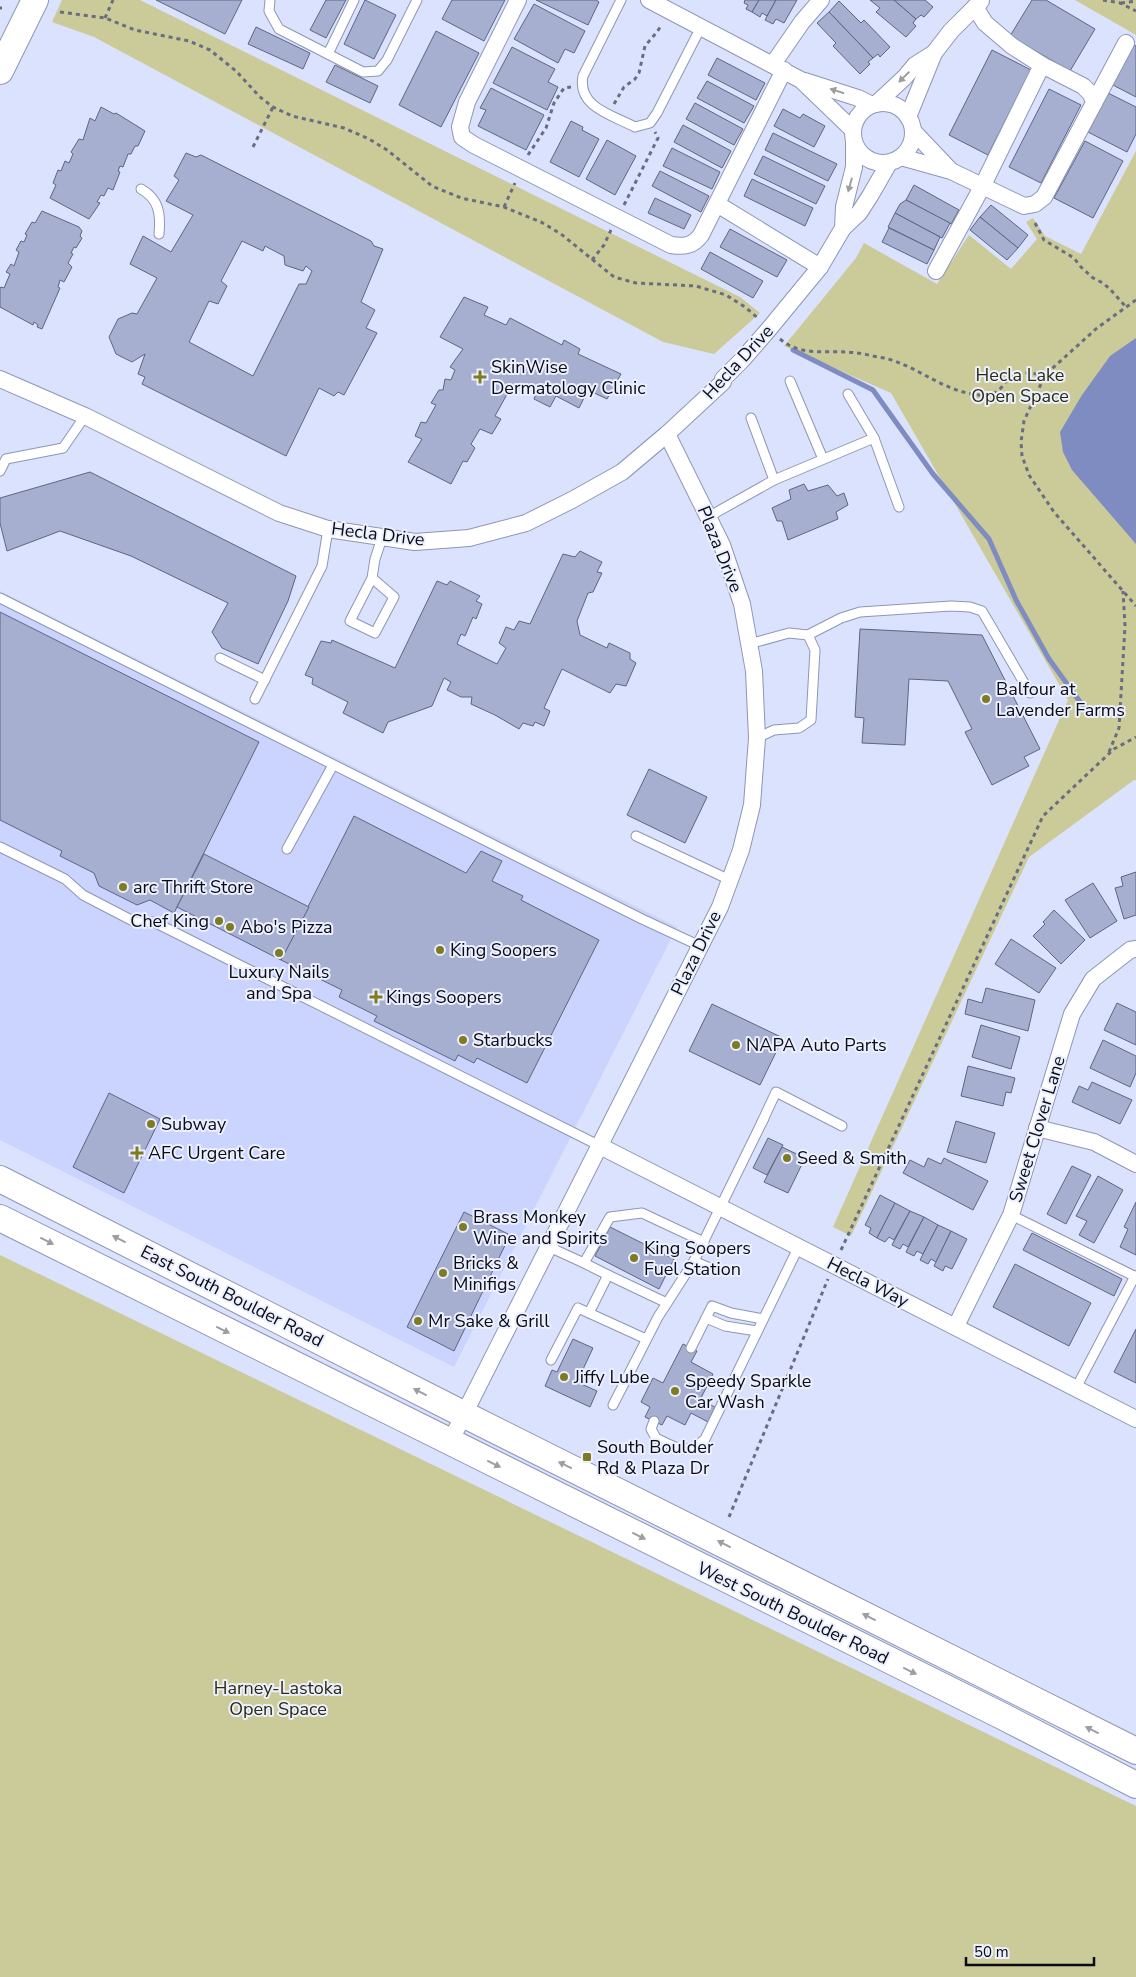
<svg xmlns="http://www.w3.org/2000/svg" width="1136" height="1977" font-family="'Nunito Sans',sans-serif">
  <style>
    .built { fill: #cad4fe }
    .green { fill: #cbca99 }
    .water { fill: #7f8cc2 }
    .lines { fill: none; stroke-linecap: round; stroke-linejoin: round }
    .stream { stroke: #7f8cc2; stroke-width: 5 }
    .building { fill: #a6afd0; stroke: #5e6584; fill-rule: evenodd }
    .lane-casing { stroke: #8e96b7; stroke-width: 11 }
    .street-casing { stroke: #8e96b7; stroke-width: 18 }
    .primary-casing { stroke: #8e96b7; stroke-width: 28 }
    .path { stroke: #696d80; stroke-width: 3; stroke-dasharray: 4 4; stroke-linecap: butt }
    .lane { stroke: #fff; stroke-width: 9 }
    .street { stroke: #fff; stroke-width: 16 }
    .primary { stroke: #fff; stroke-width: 26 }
    .oneway { fill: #9d9da2 }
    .poi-dot { fill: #7e7b22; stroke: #ecf0fe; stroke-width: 2 }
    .labels { text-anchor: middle; stroke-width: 4; stroke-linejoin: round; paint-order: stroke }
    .street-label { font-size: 18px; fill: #090b17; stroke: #ecf0fe }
    .poi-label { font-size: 18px; fill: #090b17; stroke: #ecf0fe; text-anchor: start }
    .park-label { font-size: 18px; fill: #2c2b0e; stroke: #ecf0fe }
  </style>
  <rect width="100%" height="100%" fill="#dbe2fe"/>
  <polygon class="built" points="0,591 677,927 454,1367 0,1140"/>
  <g class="green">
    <polygon points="62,0 140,0 740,297 760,313 714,354 663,342 94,37 52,22"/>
    <polygon points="1075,0 1136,0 1136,35"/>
    <polygon points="1136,151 1136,780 1134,780 1029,857 851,1236 833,1227 1068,700 891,393 784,346 856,258 864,243 937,284 969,235 1011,269 1037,239 1026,222 1033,218 1045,236 1081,254"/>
    <polygon points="0,1255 1136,1806 1136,1977 0,1977"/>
  </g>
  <polygon class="water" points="1136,338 1136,544 1072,470 1063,452 1060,432 1082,395 1110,356"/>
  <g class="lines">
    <polyline class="stream" points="793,350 873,390 933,474 989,539 1016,600 1049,659 1083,706"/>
  </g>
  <g class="building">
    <polygon points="156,0 242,0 225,34"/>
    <polygon points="326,0 346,0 326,38 310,30"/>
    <polygon points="365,0 396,15 374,59 344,44"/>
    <polygon points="452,0 505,0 484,41 442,19"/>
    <polygon points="536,0 596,0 599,2 588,25"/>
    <polygon points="745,0 759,0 752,12 746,9 748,5 744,3"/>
    <polygon points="759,0 776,0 767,16 762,13 760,17 752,12"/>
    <polygon points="776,0 797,0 784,23 776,19 773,24 765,20"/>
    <polygon points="870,0 894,0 916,19 913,23 916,26 906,37 876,12 880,8"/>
    <polygon points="894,0 925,0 933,7 924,17 921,15 916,19"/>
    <polygon points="1032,0 1046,0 1095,29 1070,71 1010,36"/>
    <polygon points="839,1 861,23 864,20 890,47 880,57 878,54 873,58 829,12"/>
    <polygon points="534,4 585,31 574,53 565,49 558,63 514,39"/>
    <polygon points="829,12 873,58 868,62 870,64 860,74 833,46 836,43 817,23"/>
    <polygon points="256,27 310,53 303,69 248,44"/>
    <polygon points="436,31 479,53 441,127 399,105"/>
    <polygon points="1132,44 1136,46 1136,97 1111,84"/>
    <polygon points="512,47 555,69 548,82 558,87 547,110 493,83"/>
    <polygon points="992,50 1031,70 988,155 949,135"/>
    <polygon points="717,58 765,83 756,100 708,75"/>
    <polygon points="335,65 378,86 370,103 326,82"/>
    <polygon points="707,81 754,106 744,123 697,98"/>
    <polygon points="491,88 544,115 526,150 478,126 486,110 480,108"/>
    <polygon points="1049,89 1081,105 1041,183 1009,167"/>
    <polygon points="1108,93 1136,107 1136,134 1127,152 1088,132"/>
    <polygon points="695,103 743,129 734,145 686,119"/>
    <polygon points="101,107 114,114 116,113 145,131 138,146 135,146 131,154 128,154 123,167 120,166 118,171 120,172 113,190 108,188 104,196 101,195 97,202 100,203 89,219 50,198 56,185 53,183 58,170 61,171 65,161 69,163 73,154 71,152 79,139 83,140 90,118 95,121"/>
    <polygon points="783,109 800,118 803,114 825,126 814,147 774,126"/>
    <polygon points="571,121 583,127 582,130 599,139 579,177 550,162"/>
    <polygon points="683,125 731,151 722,168 674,142"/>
    <polygon points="773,133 837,164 828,181 765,150"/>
    <polygon points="607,140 636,156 615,195 586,179"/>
    <polygon points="1085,141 1123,161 1093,218 1054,198"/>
    <polygon points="672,148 720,172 712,189 663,166"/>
    <path d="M186,153L196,157L201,155L371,241L374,246L383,249L361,302L375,310L366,328L377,333L344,395L338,392L334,396L319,388L286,456L142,384L145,377L138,374L145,354L132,362L116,354L109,337L118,319L132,313L137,314L157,278L130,264L143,236L171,252L193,215L166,201L179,180L174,176ZM242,241L263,251L265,246L284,256L285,265L303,271L306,266L312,271L306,284H299L253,376L189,342L209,301L218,304L227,286L221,281Z"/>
    <polygon points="763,156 825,186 816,204 754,174"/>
    <polygon points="660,171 709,196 701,212 652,186"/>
    <polygon points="752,179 813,208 805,226 744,196"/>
    <polygon points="914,185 959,210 951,224 906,200"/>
    <polygon points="655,198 691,215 684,229 648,213"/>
    <polygon points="906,200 950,223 942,238 895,213 900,204"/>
    <polygon points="991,205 1028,235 1018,248 980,217"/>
    <polygon points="42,211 79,227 82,231 80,236 82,238 76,248 74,247 71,253 73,254 68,263 72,267 64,282 60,280 58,287 60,288 42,329 37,327 38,325 34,322 33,325 0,307 0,288 1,287 4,288 10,274 6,272 11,264 14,266 19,252 16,250 21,241 24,242 27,235 25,234 32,222 35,223"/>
    <polygon points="895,213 940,237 934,250 888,227"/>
    <polygon points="980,217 1018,248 1007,260 970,230"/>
    <polygon points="889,228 934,250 927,264 882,242"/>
    <polygon points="730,229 787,260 777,277 720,247"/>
    <polygon points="710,252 763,281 753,298 701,269"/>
    <polygon points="464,297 488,307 484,315 506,325 510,318 562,345 564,340 580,349 578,354 621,374 607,399 588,390 579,408 556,396 550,407 534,399 536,394 522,386 518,389 511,387 495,416 501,419 492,434 480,429 471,444 475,448 467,462 463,461 451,484 408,462 422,439 415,436 421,422 426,423 436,405 431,403 439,390 443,390 445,379 451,380 455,370 450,367 463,349 440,337"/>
    <polygon points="90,472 296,576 288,601 258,664 222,648 212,632 228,603 131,556 60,531 7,551 0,523 0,498"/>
    <polygon points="804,484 808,491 828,485 837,496 844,493 848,505 836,512 838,519 788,540 782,521 777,521 772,508 791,499 789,490"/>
    <polygon points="580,551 602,562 597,572 602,573 593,592 588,593 577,621 580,635 607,648 609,643 630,653 630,659 636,663 626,686 616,684 610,693 562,669 544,708 550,711 544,726 535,722 533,726 523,723 519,729 495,715 471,704 472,697 461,697 447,690 451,682 444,678 432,706 388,722 383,733 343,713 348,702 312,684 313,678 305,675 321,641 331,643 332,640 395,668 437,581 447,585 450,581 480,596 476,601 482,604 476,619 473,617 465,636 461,634 457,644 497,664 506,648 499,643 506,627 514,630 519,621 530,624 563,554 575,557"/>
    <polygon points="0,612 259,742 174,913 150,900 137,905 99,886 94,873 60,856 62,851 0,820"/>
    <polygon points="860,629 982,635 1040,749 1024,757 1029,766 992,785 965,732 972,729 948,681 909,679 905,745 862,743 864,718 855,717"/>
    <polygon points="649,769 707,797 685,843 627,815"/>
    <polygon points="354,816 466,873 481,851 502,861 492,881 523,896 521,900 599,940 527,1083 477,1058 474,1063 458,1055 455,1061 374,1021 377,1016 339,997 342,990 281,960"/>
    <polygon points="204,854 309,907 281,960 177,907"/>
    <polygon points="1136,872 1136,915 1124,919 1115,888 1123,886 1121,877"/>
    <polygon points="1093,883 1117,921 1090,938 1065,900"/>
    <polygon points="1054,910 1085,940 1061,964 1033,936 1045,924 1043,922"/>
    <polygon points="1011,939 1056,968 1039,993 995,964"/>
    <polygon points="986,988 1035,1000 1028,1031 965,1014 968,999 982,1003"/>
    <polygon points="1117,1003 1136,1012 1136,1045 1104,1030"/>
    <polygon points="712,1004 783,1038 760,1085 689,1051"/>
    <polygon points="981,1025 1020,1037 1011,1069 972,1057"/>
    <polygon points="1103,1040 1136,1056 1136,1073 1130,1087 1090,1068"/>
    <polygon points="968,1066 1015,1078 1011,1093 1006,1092 1003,1106 961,1096"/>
    <polygon points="1092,1082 1132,1100 1120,1124 1072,1102 1079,1086 1088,1090"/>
    <polygon points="109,1093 160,1119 124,1193 73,1167"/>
    <polygon points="956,1121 995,1133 986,1163 947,1152"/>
    <polygon points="768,1138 783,1145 767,1175 753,1168"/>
    <polygon points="782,1147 805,1158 788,1193 764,1182"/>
    <polygon points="928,1158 941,1164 944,1158 988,1181 973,1210 903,1173 910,1160 924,1167"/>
    <polygon points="1072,1166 1091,1175 1066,1224 1047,1214"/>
    <polygon points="1098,1176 1123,1190 1094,1243 1079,1235 1087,1221 1076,1216"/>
    <polygon points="880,1195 895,1203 877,1238 869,1233 871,1228 865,1225"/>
    <polygon points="1136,1202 1136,1255 1120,1247 1128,1229 1124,1227"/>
    <polygon points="895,1203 910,1211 894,1240 889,1237 885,1242 877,1238"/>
    <polygon points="910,1211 924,1217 908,1247 903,1244 900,1249 892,1245"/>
    <polygon points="464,1212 510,1235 454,1351 407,1327"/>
    <polygon points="924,1217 938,1225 923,1254 917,1251 914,1256 906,1252"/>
    <polygon points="938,1225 951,1231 936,1262 931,1259 928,1264 920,1260"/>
    <polygon points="610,1227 674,1259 659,1289 595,1256"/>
    <polygon points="951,1231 967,1239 952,1269 945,1266 943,1271 934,1266"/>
    <polygon points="1032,1233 1122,1279 1114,1296 1023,1250"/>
    <polygon points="1015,1264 1091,1303 1069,1346 993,1307"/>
    <polygon points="1136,1329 1136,1383 1114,1372"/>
    <polygon points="573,1339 593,1348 577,1382 597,1391 590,1407 545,1386 552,1370 557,1372"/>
    <polygon points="683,1344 697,1351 691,1362 713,1374 700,1400 715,1407 708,1422 691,1413 685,1425 667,1416 662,1425 645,1417 650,1407 641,1402 653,1378 663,1383"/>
  </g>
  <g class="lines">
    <g class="lane-casing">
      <g id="lane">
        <polyline points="270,0 269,11 279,29 363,72 378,71 387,60 417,0"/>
        <path d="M621,0L583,76C577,107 612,115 635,127L650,123L657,113L701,27"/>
        <polyline points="328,54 354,0"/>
        <path d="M141,189C159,199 161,214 159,234"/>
        <polyline points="790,381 823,459"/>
        <polyline points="848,394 874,438"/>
        <polyline points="751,418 774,480"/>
        <polyline points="0,471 6,459 63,448 85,416"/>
        <polyline points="708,517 774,480 874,438 899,507"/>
        <polyline points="372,578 394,597 375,633 350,621 372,578 375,559 382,538"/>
        <polyline points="0,598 642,919 700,946"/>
        <polyline points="808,635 841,618 860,612 951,606 970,607 982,611 1030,693"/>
        <polyline points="749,644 789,633 808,635 815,650 811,720 799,728 774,730 757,738"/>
        <polyline points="220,658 265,680"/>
        <polyline points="255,699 322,566 328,529"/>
        <polyline points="636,836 730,880"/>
        <polyline points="0,847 65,879 83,895 135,922 154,922 600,1146"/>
        <polyline points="287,849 333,765"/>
        <polyline points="762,1122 776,1092 842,1126"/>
        <polyline points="1011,1215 1136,1277"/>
        <polyline points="549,1247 584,1263 610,1217 642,1213 704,1242"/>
        <polyline points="694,1261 710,1268"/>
        <polyline points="584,1263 608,1275"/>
        <polyline points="589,1313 608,1275 667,1303"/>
        <polyline points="706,1318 725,1326 757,1331"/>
        <polyline points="691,1348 712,1306 731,1313 763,1319"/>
        <polyline points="551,1360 578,1308 646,1339"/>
        <polyline points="1076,1388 1135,1276"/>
        <polyline points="613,1405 658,1317 694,1261 764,1118"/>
        <path d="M654,1421L651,1429L656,1438C675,1447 687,1457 705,1439L799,1246"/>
      </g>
    </g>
    <g class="street-casing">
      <g id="street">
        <path d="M518,0L467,102L460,127L462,137L474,145L671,245C684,247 693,246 701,235L784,70"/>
        <polyline points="649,0 801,80 853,130"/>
        <polyline points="773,64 802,22 821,0"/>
        <polyline points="805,81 858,98 872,105"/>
        <polyline points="1094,103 1126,43"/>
        <circle cx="883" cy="133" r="30"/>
        <polyline points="876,104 905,77 915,65 934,53 951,31 981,1"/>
        <polyline points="908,117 934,53"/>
        <polyline points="913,131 951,171"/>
        <polyline points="901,157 951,171 1024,206 1035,204 1044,197 1094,103 1091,94 1083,86 1042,65 1012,46 985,23 975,7"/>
        <polyline points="717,204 820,267"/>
        <polyline points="843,228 844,207 854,167 854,142"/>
        <polyline points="936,271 982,187 1042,65"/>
        <polyline points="0,379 85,416 279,513 328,529 415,542 469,538 526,523 572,500 622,472 667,434 723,382 723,379 742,360 769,329 820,267 843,228 859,213 870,196 889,163"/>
        <polyline points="1037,1128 1094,1142 1136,1164"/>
        <polyline points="600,1146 1136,1419"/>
        <polyline points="956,1326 1011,1215 1072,1014 1093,979 1130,950 1136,949"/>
        <polyline points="450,1442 720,907 741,850 752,805 757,738 754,671 742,604 722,545 667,434"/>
      </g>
    </g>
    <g class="primary-casing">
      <g id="primary">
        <polyline points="0,71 35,0"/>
        <polyline points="0,1179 463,1414 1136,1751"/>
        <polyline points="0,1218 1002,1716 1136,1785"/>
      </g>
    </g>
    <g class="path">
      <polyline points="1103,0 1120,3 1136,11"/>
      <polyline points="1121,3 1136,1"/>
      <polyline points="0,8 2,8"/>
      <polyline points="60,12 105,18 135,30 189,41 210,50 236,71 260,97 273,107 292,116 344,128 369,139 387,150 432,186 461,198 504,207 541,222 561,234 614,277 636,283 696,286 726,295 745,307 759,319"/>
      <polyline points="105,18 113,0"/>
      <polyline points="614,104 624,87 635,79 639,73 645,46 657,32 662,24"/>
      <polyline points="253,147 273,107"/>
      <polyline points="528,155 546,128 554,103 564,88 571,87"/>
      <polyline points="624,205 658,138 655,132"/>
      <polyline points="504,207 515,183"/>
      <polyline points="1035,223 1044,240 1074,258 1080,266 1093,278 1101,282 1109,288 1126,307"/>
      <polyline points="592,260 604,245 611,230"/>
      <polyline points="1136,300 1097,328 1045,375 1024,421 1021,442 1022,456 1029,475 1054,512 1136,606"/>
      <path d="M780,339C802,358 831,349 857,353C866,354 875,357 884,358C919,366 947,395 984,395C1003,395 1002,381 1014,375C1024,371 1035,374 1045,375"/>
      <polyline points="1109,752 1119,728 1125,626 1123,591"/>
      <polyline points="841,1250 1043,816 1114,749 1136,737"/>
      <polyline points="729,1517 828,1279"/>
    </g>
    <use href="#lane" class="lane"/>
    <use href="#street" class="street"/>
    <use href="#primary" class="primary"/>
  </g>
  <defs><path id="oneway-solid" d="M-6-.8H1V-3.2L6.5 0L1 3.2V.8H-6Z" transform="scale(1.25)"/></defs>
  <g class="oneway">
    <use href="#oneway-solid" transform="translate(904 77) rotate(135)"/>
    <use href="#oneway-solid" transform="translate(837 91) rotate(-162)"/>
    <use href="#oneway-solid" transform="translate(850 185) rotate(105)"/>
    <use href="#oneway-solid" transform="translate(119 1239) rotate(-153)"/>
    <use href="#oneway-solid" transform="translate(47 1241) rotate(27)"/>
    <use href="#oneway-solid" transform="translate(223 1330) rotate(26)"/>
    <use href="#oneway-solid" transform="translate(420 1392) rotate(-153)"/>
    <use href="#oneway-solid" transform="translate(494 1464) rotate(26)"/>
    <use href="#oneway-solid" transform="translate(565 1465) rotate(-154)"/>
    <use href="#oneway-solid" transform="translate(639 1536) rotate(26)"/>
    <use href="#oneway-solid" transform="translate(724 1544) rotate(-153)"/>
    <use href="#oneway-solid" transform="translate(869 1617) rotate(-153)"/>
    <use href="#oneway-solid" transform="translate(910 1671) rotate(26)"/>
    <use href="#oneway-solid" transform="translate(1092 1730) rotate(-153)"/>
  </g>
  <g class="poi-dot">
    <path d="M477.5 369.5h5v5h5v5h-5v5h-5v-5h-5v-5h5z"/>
    <circle cx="986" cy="699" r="5"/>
    <circle cx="123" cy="887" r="5"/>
    <circle cx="219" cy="921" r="5"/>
    <circle cx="230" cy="927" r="5"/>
    <circle cx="440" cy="950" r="5"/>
    <circle cx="279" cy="953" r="5"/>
    <path d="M373.5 989.5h5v5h5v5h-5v5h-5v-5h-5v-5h5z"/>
    <circle cx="463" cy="1040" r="5"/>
    <circle cx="736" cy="1045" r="5"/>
    <circle cx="151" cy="1124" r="5"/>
    <path d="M134.5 1145.5h5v5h5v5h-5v5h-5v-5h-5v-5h5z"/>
    <circle cx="787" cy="1158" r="5"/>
    <circle cx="463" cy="1227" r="5"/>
    <circle cx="634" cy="1258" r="5"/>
    <circle cx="443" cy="1273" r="5"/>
    <circle cx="418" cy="1321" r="5"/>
    <circle cx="564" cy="1377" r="5"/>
    <circle cx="675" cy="1391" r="5"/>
    <rect x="582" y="1452" width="10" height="10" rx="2.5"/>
  </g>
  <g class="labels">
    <g class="street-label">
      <text transform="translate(738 362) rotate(-47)" y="6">Hecla Drive</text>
      <text transform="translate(378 534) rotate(7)" y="6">Hecla Drive</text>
      <text transform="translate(720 549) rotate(68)" y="6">Plaza Drive</text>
      <text transform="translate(696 953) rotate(-64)" y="6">Plaza Drive</text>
      <text transform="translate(1037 1129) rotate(-73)" y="6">Sweet Clover Lane</text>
      <text transform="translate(868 1282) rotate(27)" y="6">Hecla Way</text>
      <text transform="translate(232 1296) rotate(27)" y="6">East South Boulder Road</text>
      <text transform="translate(793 1613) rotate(26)" y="6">West South Boulder Road</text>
    </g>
    <g class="poi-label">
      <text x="491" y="373">SkinWise<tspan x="491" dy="21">Dermatology Clinic</tspan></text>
      <text x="996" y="695">Balfour at<tspan x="996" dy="21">Lavender Farms</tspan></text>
      <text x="133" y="893">arc Thrift Store</text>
      <text x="209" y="927" text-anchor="end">Chef King</text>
      <text x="240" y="933">Abo's Pizza</text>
      <text x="450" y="956">King Soopers</text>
      <text x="279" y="978" text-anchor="middle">Luxury Nails<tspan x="279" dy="21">and Spa</tspan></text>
      <text x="386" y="1003">Kings Soopers</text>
      <text x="473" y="1046">Starbucks</text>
      <text x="746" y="1051">NAPA Auto Parts</text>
      <text x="161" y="1130">Subway</text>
      <text x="148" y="1159">AFC Urgent Care</text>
      <text x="797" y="1164">Seed &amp; Smith</text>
      <text x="473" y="1223">Brass Monkey<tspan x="473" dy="21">Wine and Spirits</tspan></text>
      <text x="644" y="1254">King Soopers<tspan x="644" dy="21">Fuel Station</tspan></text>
      <text x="453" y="1269">Bricks &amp;<tspan x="453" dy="21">Minifigs</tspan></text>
      <text x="428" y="1327">Mr Sake &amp; Grill</text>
      <text x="574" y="1383">Jiffy Lube</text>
      <text x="685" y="1387">Speedy Sparkle<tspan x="685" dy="21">Car Wash</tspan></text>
      <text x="597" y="1453">South Boulder<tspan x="597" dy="21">Rd &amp; Plaza Dr</tspan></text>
    </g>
    <g class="park-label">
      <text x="1020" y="381">Hecla Lake<tspan x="1020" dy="21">Open Space</tspan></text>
      <text x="278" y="1694">Harney-Lastoka<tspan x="278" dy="21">Open Space</tspan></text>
    </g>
  </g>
  <path d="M966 1957v8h128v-8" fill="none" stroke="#090b17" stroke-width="2.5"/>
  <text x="974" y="1957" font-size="15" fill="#090b17" stroke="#ecf0fe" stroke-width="4" paint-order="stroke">50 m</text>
</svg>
